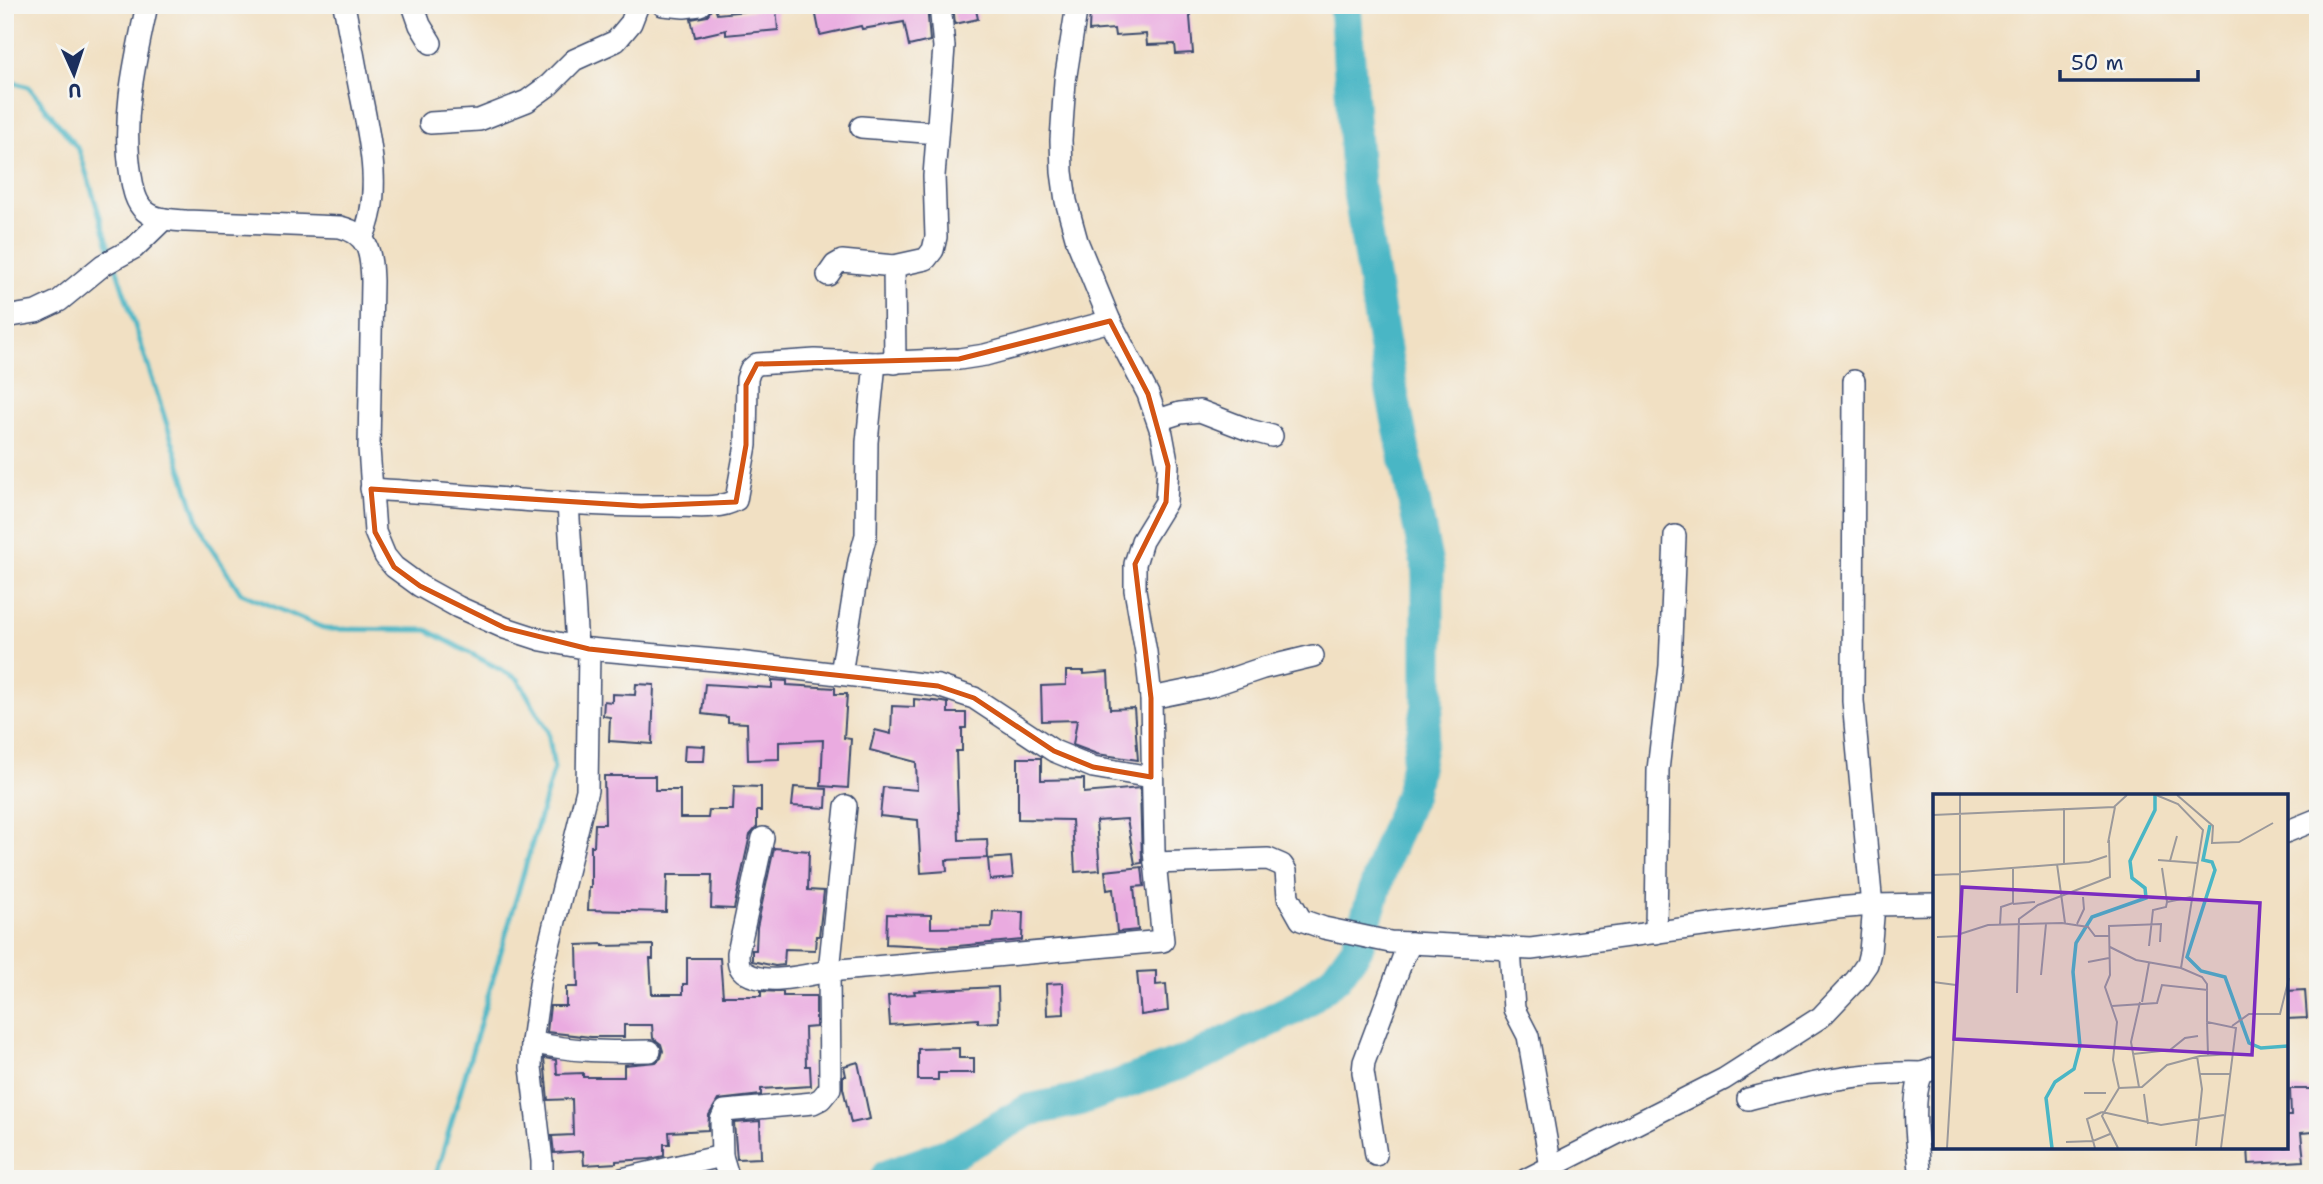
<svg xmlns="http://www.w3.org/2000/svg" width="2323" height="1184" font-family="'Shantell Sans',sans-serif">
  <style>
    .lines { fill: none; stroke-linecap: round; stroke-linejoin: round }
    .stream { stroke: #49b6c5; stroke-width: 5 }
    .river { stroke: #49b6c5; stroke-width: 33 }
    .building { fill: #eaabe0 }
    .street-casing { stroke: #3b4a6d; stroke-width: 24 }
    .street { stroke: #fff; stroke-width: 21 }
    .marked { fill: none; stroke: #d45514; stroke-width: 5; stroke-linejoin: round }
    .inset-river { fill: none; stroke: #49b6c5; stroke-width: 3.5 }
    .inset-road { fill: none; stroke: #9b999b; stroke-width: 2 }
    .view { fill: #7b2cbf; fill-opacity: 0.15; stroke: #7b2cbf; stroke-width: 3.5 }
    .inset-edge { fill: none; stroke: #1b2f5e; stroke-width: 3.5 }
  </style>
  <rect width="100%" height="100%" fill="#f6f6f2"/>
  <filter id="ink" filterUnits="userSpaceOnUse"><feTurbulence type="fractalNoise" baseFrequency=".0143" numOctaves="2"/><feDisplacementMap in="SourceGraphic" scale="14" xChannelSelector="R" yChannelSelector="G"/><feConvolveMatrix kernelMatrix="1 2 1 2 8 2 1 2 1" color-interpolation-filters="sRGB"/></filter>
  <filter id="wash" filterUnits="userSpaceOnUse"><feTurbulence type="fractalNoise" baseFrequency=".00686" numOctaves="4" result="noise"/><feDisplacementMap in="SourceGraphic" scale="28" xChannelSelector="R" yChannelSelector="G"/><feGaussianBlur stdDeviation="1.57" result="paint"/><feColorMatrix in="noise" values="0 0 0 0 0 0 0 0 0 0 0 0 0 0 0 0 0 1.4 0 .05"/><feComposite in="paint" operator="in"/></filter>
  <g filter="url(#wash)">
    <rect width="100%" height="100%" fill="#f1e0c3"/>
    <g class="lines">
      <g class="stream">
        <polyline points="5,80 29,87 79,150 112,255"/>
        <polyline points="115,264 203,536 241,593 326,629 427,630 518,679 548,731 554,768 435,1179"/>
      </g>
      <polyline class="river" points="886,1179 887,1176 959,1150 1029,1110 1078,1100 1200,1056 1299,1006 1336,977 1357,948 1385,857 1411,794 1428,705 1428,570 1392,392 1358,186 1345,5"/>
    </g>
    <g id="blocks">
      <g class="building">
        <polygon points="814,5 927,5 930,41 909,46 904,22 862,29 861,26 820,35"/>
        <polygon points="953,5 975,5 978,19 955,24"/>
        <polygon points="1090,5 1189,5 1193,53 1176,54 1175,44 1147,45 1146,34 1115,36 1114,29 1089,31"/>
        <polygon points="712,8 715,8 717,14 776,8 778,30 726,35 726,30 695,37 691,19 707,16"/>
        <polygon points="1066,671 1084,671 1084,674 1108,672 1110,709 1134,708 1138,760 1097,754 1073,745 1077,720 1042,721 1041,686 1066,685"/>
        <polygon points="772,680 787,681 787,685 835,688 835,694 847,694 844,738 851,739 848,788 821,786 823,740 779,742 779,759 748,760 747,723 728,722 728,717 702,714 705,684 772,688"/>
        <polygon points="636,684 654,685 652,744 609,741 610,717 603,716 604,701 612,702 612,694 635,695"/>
        <polygon points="914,699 943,702 948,703 948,713 966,713 966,728 962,728 962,751 956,751 959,840 987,839 988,858 946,860 947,871 921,873 918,820 880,816 883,787 917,790 916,762 870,750 875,730 891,734 892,706 914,707"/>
        <polygon points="685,745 705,746 704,761 684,761"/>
        <polygon points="1018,758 1041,758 1041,780 1084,779 1084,793 1140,788 1142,863 1135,864 1127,819 1096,821 1100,870 1075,872 1072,820 1018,819"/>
        <polygon points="604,776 655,776 655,790 680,790 680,818 708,818 709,810 733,810 734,786 761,787 761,811 757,811 757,827 750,835 734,909 711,908 712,875 667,875 666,912 588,910 589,888 591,888 591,846 594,846 595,824 605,824"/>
        <polygon points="794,787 827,789 826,808 792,806"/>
        <polygon points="774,848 809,851 808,890 824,891 819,936 816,936 815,950 785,949 784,965 775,966 752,961 752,950 756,950 757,927"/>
        <polygon points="1011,857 1013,878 990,880 988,859"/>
        <polygon points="1142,867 1144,886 1134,887 1138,930 1117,932 1113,889 1107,890 1105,871"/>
        <polygon points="993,911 1023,912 1022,940 947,947 886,944 887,914 931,915 931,928 992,927"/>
        <polygon points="603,944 603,946 653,945 653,959 650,959 652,994 683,994 683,984 687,984 687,958 720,958 723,996 761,996 761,991 783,992 783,996 816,996 816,1027 805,1028 806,1066 810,1066 811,1086 761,1089 761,1095 718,1100 709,1115 708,1130 669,1132 670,1144 664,1144 664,1156 650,1159 616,1161 616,1163 584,1165 583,1151 554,1153 552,1136 573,1135 572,1099 548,1100 544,1058 556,1060 557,1074 583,1073 583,1077 624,1077 624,1065 656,1062 661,1058 663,1051 661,1044 653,1038 652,1025 624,1025 624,1037 591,1037 547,1032 550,1006 566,1006 566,987 578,987 577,945"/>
        <polygon points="1156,971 1156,985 1166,984 1168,1011 1141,1015 1137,972"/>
        <polygon points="1063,983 1064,1014 1047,1015 1046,984"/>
        <polygon points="998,987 999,1022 978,1023 978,1019 890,1025 888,996 915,994 914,991"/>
        <polygon points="2305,990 2307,1018 2286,1019 2286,991"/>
        <polygon points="959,1048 959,1058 974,1058 974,1073 938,1073 938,1080 918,1080 918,1049"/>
        <polygon points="858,1062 870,1119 851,1123 843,1088 843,1076 846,1076 844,1066"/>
        <polygon points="2290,1089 2314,1089 2313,1132 2301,1133 2304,1161 2249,1164 2248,1147 2286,1147 2286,1116 2291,1116"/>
        <polygon points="760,1121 761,1158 737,1159 734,1123"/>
      </g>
    </g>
  </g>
  <g filter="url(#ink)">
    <use href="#blocks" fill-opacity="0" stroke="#3b4a6d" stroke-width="2"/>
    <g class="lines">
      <g class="street-casing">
        <g id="street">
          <path d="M147,5C135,61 121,119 131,176C133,188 135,202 145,211C155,220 172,220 186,221L340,227C370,234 371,255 372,281L369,448L375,532L385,556L394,567L420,586L458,607L505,628L542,640L589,649L738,662L938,686L974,698L1054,751L1093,767L1151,777"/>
          <path d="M344,5C350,35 355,65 361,95C370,139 383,197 362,238"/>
          <polyline points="413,5 420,25 431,43"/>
          <polyline points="663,5 684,7 700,5"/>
          <polyline points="430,123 479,120 527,101 549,85 574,60 616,41 631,23 638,5"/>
          <polyline points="861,127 937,133"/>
          <polyline points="828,275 835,265 842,261 894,266"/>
          <polyline points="5,317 36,312 59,301 103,265 134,248 164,219"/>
          <polyline points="895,363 894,266 926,259 933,250 936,237 934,176 944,47 940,5"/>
          <polyline points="1158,420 1180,413 1200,411 1249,430 1272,436"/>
          <path d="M371,489C471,495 572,507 673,506C692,506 719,510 736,500L746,445L747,379L750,370L757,364L815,360L875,363L959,359L985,355L1110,321"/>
          <polyline points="568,503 577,646"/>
          <polyline points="841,674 859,561 866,535 867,442 875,363"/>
          <polyline points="1151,698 1210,686 1263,668 1313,656"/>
          <polyline points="2286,832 2318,819"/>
          <path d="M763,838L738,953C738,961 738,969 746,973C767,986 806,975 829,971L1163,941L1154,851L1151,698L1146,652L1135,590V564L1142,541L1166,502L1168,466L1162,434L1148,394L1110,321L1077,241L1066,201L1062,172L1061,140L1065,81L1077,5"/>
          <polyline points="1155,863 1268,859 1282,865 1286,871 1288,897 1301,920 1324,928 1390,942 1531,949 1837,908 1872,905 1934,904"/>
          <polyline points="1656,933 1658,770 1670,666 1675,536"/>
          <polyline points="1510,949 1514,1009 1528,1036 1553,1179"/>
          <path d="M532,1042C571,1052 610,1052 650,1051"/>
          <path d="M1748,1099C1808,1084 1859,1071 1922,1073"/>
          <polyline points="1376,1155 1363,1072 1364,1062 1403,958 1411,943"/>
          <polyline points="722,1156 721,1120 725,1111 813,1103 821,1099 830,1088 829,971 846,806"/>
          <polyline points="542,1179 542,1161 531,1067 532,1042 541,978 587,790 589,649"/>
          <polyline points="622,1179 722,1156 729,1179"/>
          <polyline points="1527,1179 1724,1079 1821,1017 1856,980 1867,964 1870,952 1873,917 1853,701 1854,381"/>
          <path d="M1921,1179C1918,1148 1910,1101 1922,1073L1934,1069"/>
        </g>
      </g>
      <use href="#street" class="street"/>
    </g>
  </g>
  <path class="marked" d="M1110,321L1148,394L1168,466L1166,502L1135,564L1151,698V777L1093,767L1054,751L974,698L938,686L589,649L505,628L420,586L394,567L375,532L371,489L641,506L736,502L746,445V385L757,364L959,359Z"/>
  <g transform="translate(1933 794)">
    <rect width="355" height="355" fill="#f1e0c3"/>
    <path class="inset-river" d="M277,31L270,66L279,68L282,76L254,163L268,177L292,183L316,249L328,254L356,252M119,354L113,304L122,288L141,275L147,252L140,178L143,149L159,123L213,104L212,94L199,84L197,67L222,16V1"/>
    <path class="inset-road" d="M223,1L245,10L270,36L248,174M244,1L280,32L279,49L306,48L340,29M131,14V69M0,21L181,13L194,1M175,49L182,13M225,66L264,69M237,67L244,42M124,70L132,129M229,74L234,108L258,103M27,78L156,68L174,62M0,81L27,80M80,110L102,108M144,130L151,115L150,103M67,131L68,113L80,109V75M27,140L55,131L129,129L155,133L162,142H177M4,143L27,142M216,152L220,116L233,113L234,108M177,153L203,166L248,174L269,183L274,190V228L303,234L288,354M155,168L176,164M108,181L113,130M0,188L23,191M84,199L86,125L105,111L177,83L176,46M209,208L216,169M179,212L224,209L229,191L275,196M274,228L275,261M299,232L316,220H347L356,184M200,260L237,256L252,244L265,242M267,280H297M206,293L198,248L207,208M186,294L180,266L184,228L172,193L177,181L176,132L228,130L227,148M151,299H173M211,300L215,330M169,318L228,331L291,321M133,348L160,347L177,340M263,352L269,295L264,262M14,354L27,140V1M162,354L154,325L169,318M185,354L169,322L186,294L209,293L234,271L267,262L300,260"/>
    <path class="view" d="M29,93L327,109L319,261L21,245Z"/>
    <rect width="355" height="355" class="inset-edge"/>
  </g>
  <rect width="2323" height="1184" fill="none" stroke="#f6f6f2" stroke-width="28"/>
  <g transform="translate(74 74) rotate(177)" stroke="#f6f6f2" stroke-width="5" paint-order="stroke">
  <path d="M0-5L12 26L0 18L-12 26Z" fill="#1b2f5e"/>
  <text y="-10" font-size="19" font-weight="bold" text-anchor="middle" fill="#1b2f5e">U</text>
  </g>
  <path d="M2060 70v10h138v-10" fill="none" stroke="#1b2f5e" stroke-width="3.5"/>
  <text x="2071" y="70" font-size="21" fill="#1b2f5e" stroke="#f6f6f2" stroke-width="5" paint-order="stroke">50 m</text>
</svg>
